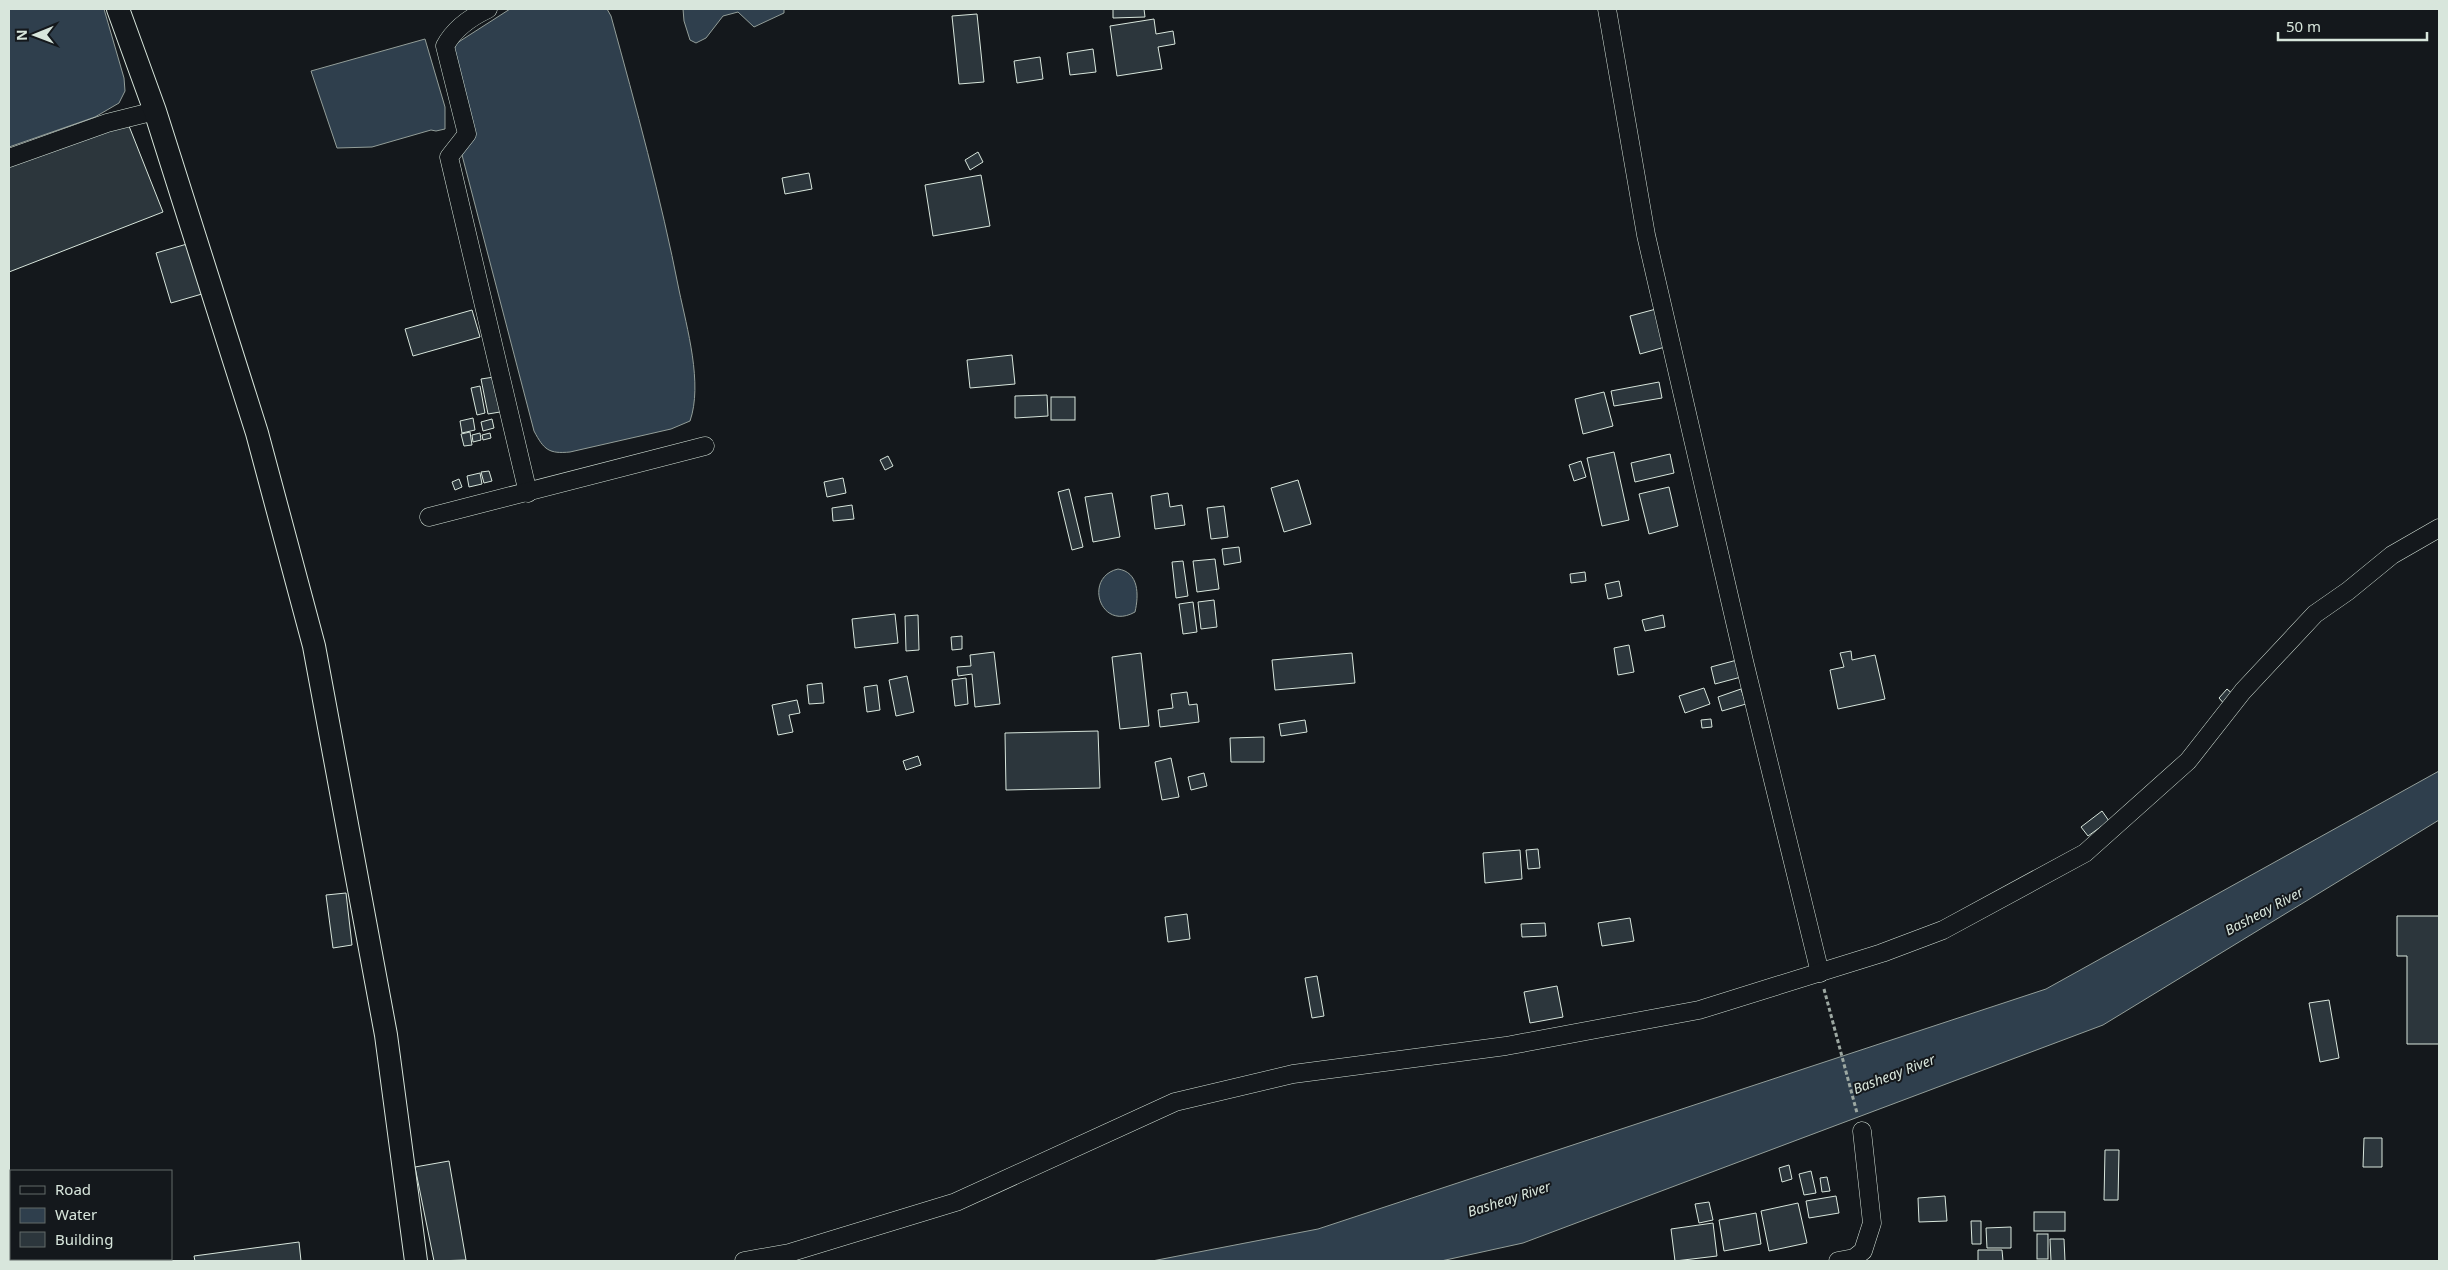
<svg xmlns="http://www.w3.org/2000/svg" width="2448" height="1270" font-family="'Noto Sans',sans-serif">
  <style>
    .water { fill: #2f3f4d; stroke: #939e99 }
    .building { fill: #2c363c; stroke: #d8e6dc }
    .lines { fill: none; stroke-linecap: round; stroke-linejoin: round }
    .minor-casing { stroke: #d8e6dc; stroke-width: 19 }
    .tertiary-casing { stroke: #d8e6dc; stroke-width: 24 }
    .path { stroke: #9da8a2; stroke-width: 3; stroke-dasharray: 4 2.5; stroke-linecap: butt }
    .minor { stroke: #14181c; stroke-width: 18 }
    .tertiary { stroke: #14181c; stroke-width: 22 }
    .labels { text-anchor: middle; stroke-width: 4; stroke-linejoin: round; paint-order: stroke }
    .water-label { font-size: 14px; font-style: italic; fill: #d8e6dc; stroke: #14181c }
  </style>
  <rect width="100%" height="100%" fill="#14181c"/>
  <g class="water">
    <polygon points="9,9 104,9 124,78 125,91 119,103 95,117 9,147"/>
    <path d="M510,9H607L611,16C636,107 661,198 679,290C687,328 703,384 690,421L671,429L570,452C549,454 544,450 534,431L462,155L452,54L457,43Z"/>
    <polygon points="683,9 784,9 784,13 754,27 738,12 723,16 706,38 696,43 690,40 684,21"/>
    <polygon points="425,39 445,107 445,129 436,131 431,130 372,147 337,148 311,71"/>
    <path d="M1118,569C1139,572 1139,595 1135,612C1100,632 1083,577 1118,569Z"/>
    <polygon points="2439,771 2439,820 2103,1025 1523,1243 1441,1261 1152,1261 1318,1229 2046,989"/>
  </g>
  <g class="building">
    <polygon points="1113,9 1144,9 1145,17 1113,18"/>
    <polygon points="977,14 984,82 959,84 952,16"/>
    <polygon points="1154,19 1156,34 1173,31 1175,44 1158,47 1162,69 1117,76 1110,26"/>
    <polygon points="1093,49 1096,72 1070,75 1067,53"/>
    <polygon points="1040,57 1043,79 1017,83 1014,61"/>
    <polygon points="127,121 163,212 9,272 9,167"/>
    <polygon points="978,152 983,162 970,170 965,160"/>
    <polygon points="809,173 812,189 785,194 782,178"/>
    <polygon points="981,175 990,226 933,236 925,185"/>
    <polygon points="187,244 202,294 171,303 156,253"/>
    <polygon points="1656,309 1665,347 1640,354 1630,316"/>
    <polygon points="472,310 480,337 413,356 405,329"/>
    <polygon points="1012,355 1015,384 970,388 967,360"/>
    <polygon points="494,377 500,412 488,414 481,379"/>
    <polygon points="1659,382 1662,398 1614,406 1611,391"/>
    <polygon points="480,386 485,413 477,415 471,388"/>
    <polygon points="1604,392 1613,426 1583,434 1575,399"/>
    <polygon points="1047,395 1048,416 1015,418 1015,396"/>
    <rect x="1051" y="397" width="24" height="23"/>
    <polygon points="473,418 475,430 462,433 460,421"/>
    <polygon points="492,419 494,428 483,431 481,422"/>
    <polygon points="470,432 472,445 464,446 461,434"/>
    <polygon points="480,433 481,440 473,442 472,435"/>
    <polygon points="490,433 491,438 483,440 482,435"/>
    <polygon points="1614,452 1629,520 1602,526 1587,458"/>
    <polygon points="1670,454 1674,473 1635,482 1631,463"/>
    <polygon points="888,456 893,466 885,470 880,460"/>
    <polygon points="1581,461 1586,477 1574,481 1569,465"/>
    <polygon points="489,471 492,481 484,483 481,472"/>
    <polygon points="480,473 482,484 469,487 467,476"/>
    <polygon points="843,478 846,493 827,497 824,482"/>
    <polygon points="459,479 462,487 455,490 452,482"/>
    <polygon points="1298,480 1311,524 1284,532 1271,488"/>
    <polygon points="1669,487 1678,526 1649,534 1639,494"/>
    <polygon points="1069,489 1083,547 1072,550 1058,492"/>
    <polygon points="1112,493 1120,537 1093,542 1085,497"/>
    <polygon points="1168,493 1170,507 1182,505 1185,525 1155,529 1151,496"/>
    <polygon points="852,505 854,519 833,521 832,508"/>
    <polygon points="1224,506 1228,537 1211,539 1207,508"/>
    <polygon points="1239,547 1241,562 1224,565 1222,549"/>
    <polygon points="1215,559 1219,589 1197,592 1193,561"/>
    <polygon points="1183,561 1188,596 1176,598 1172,562"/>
    <polygon points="1585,572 1586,581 1571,583 1570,574"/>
    <polygon points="1619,581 1622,596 1608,599 1605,584"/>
    <polygon points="1214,600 1217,627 1201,629 1198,602"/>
    <polygon points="1193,602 1197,632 1183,634 1179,604"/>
    <polygon points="895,614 898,643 855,648 852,619"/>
    <polygon points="918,615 919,650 906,651 905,616"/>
    <polygon points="1663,615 1665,627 1645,631 1642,620"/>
    <polygon points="962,636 962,649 952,650 951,637"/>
    <polygon points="1629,645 1634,672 1618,675 1614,648"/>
    <polygon points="1851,651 1852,660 1875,655 1885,699 1838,709 1830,670 1844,667 1840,653"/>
    <polygon points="994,652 1000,704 975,707 972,674 958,676 957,667 971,666 970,655"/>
    <polygon points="1141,653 1149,726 1120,729 1112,657"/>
    <polygon points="1352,653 1355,683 1275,690 1272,660"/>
    <polygon points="1737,660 1741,677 1715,684 1711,667"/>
    <polygon points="907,676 914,712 896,716 889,680"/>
    <polygon points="966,678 968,704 955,706 952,680"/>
    <polygon points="822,683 824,703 809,704 807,685"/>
    <polygon points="877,685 880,710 867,712 864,687"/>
    <polygon points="1704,688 1710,704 1685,713 1679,696"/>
    <polygon points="1741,689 1746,704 1722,711 1718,697"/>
    <polygon points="2227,689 2235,696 2226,706 2219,698"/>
    <polygon points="1187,692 1189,705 1197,704 1199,722 1160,727 1158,710 1173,708 1171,694"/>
    <polygon points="797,700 800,713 789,715 793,732 778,735 772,705"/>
    <polygon points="1711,719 1712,727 1702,728 1701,720"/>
    <polygon points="1305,720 1307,732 1281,736 1279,724"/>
    <polygon points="1098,731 1100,788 1006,790 1005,733"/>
    <polygon points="1264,737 1264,762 1231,762 1230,738"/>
    <polygon points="918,756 921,765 906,770 903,761"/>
    <polygon points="1171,758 1179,797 1162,800 1155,762"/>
    <polygon points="1204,773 1207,786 1191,790 1188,777"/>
    <polygon points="2102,811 2109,821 2088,836 2081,827"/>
    <polygon points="1538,849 1540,868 1528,869 1526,850"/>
    <polygon points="1520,850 1522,879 1485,883 1483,853"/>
    <polygon points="346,893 352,945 333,948 326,895"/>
    <polygon points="1187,914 1190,939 1168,942 1165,917"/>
    <polygon points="2397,916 2439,916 2439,1044 2407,1044 2407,956 2397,956"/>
    <polygon points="1630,918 1634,941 1602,946 1598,923"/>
    <polygon points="1545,923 1546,936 1522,937 1521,924"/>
    <polygon points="1317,976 1324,1016 1312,1018 1305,978"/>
    <polygon points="1557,986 1563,1017 1530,1023 1524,992"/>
    <polygon points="2329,1000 2339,1058 2320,1062 2309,1003"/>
    <polygon points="2364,1138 2382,1138 2382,1167 2363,1167"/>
    <polygon points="2105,1150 2119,1150 2118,1200 2104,1200"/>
    <polygon points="449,1161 466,1260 434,1261 415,1167"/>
    <polygon points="1789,1165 1792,1179 1782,1182 1779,1168"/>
    <polygon points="1811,1171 1816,1193 1804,1195 1799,1174"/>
    <polygon points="1827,1177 1830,1191 1822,1192 1820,1178"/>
    <polygon points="1836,1196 1839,1213 1809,1218 1806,1201"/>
    <polygon points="1945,1196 1947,1221 1919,1222 1918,1198"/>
    <polygon points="1709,1202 1713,1220 1699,1223 1695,1204"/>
    <polygon points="1798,1203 1807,1243 1769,1251 1761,1211"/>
    <rect x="2034" y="1212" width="31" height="19"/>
    <polygon points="1756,1213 1761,1244 1724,1251 1719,1220"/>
    <polygon points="1971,1221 1981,1221 1981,1244 1972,1244"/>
    <polygon points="1713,1223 1717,1256 1675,1261 1671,1229"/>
    <polygon points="2011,1227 2011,1248 1987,1248 1986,1228"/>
    <rect x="2037" y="1234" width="11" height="25"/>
    <polygon points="2050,1239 2064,1239 2065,1261 2051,1261"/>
    <polygon points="299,1242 301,1261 195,1261 194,1256"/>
    <polygon points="1978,1250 2002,1250 2003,1261 1978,1261"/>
  </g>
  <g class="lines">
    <g class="minor-casing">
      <g id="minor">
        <path d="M488,9C471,17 454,29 445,46L467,134L449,157L528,493"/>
        <polyline points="1607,9 1646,235 1744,661 1820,973"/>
        <polyline points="9,158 107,123 155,111"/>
        <polyline points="429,517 705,446"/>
        <polyline points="744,1261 789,1253 956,1202 1175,1102 1293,1074 1506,1046 1699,1010 1882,953 1943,930 2085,853 2188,761 2243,691 2315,614 2348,591 2392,555 2439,528"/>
        <polyline points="1838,1261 1854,1258 1863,1251 1872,1223 1862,1131"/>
      </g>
    </g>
    <g class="tertiary-casing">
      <polyline id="tertiary" points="118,9 155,111 257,433 314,646 386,1035 416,1261"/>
    </g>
    <polyline class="path" points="1824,989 1857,1113"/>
    <use href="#minor" class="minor"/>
    <use href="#tertiary" class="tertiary"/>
  </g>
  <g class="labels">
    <g class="water-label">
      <text transform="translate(2264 911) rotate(-28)" y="5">Basheay River</text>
      <text transform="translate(1894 1074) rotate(-21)" y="5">Basheay River</text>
      <text transform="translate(1509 1199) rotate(-18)" y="5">Basheay River</text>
    </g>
  </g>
  <rect width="2448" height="1270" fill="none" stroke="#d8e6dc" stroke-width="20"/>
  <rect x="10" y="1170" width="162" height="90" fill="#14181c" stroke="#626a69"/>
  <rect x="20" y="1186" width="25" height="8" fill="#14181c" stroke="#626a69"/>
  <text x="55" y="1195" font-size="15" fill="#d8e6dc">Road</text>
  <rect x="20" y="1208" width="25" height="15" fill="#2f3f4d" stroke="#626a69"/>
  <text x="55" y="1220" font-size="15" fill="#d8e6dc">Water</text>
  <rect x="20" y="1232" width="25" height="15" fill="#2c363c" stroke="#626a69"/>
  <text x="55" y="1245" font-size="15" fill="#d8e6dc">Building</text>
  <g transform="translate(35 35) rotate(269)" stroke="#14181c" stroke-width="4" paint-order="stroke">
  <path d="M0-4L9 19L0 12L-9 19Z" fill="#d8e6dc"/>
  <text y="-8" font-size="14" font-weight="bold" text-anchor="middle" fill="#d8e6dc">N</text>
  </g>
  <path d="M2278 32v8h149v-8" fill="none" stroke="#d8e6dc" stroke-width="2.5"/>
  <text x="2286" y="32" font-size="15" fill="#d8e6dc" stroke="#14181c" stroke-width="4" paint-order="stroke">50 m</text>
</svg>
